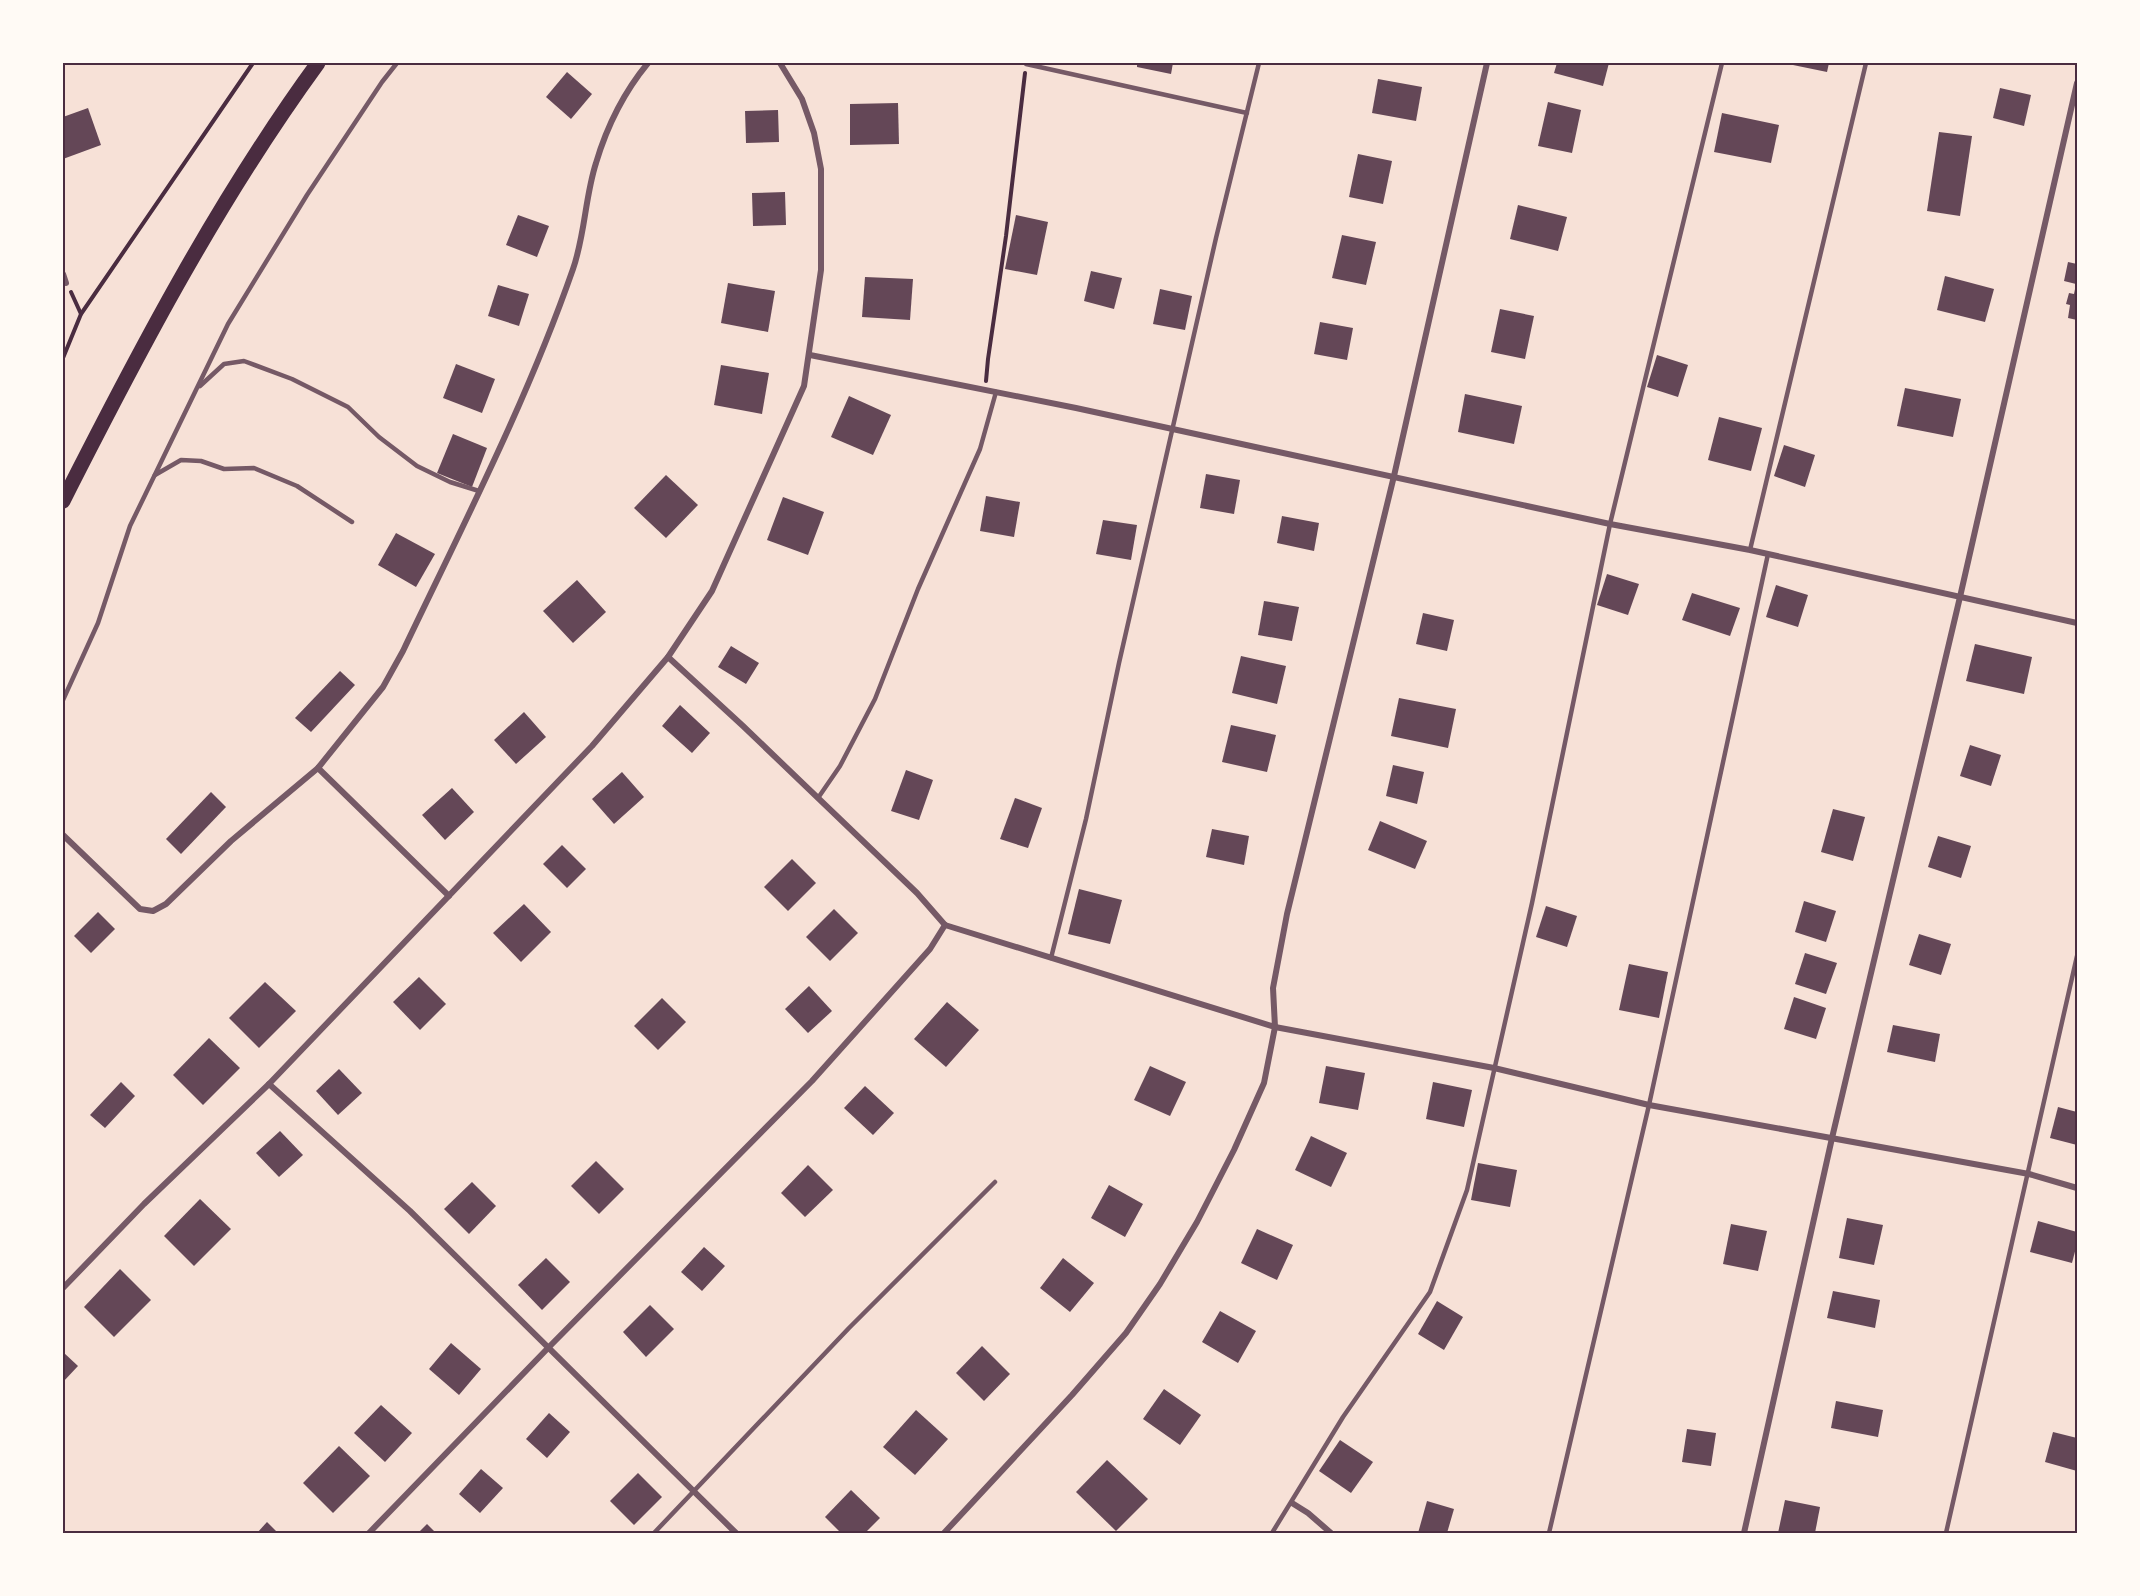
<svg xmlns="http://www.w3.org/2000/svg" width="2140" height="1596" font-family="'Source Sans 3',sans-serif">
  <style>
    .building { fill: #644757 }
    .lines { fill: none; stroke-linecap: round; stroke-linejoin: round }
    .path { stroke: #4a2c40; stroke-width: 4 }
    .service { stroke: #755966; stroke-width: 4.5 }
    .minor { stroke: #755966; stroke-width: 6 }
    .primary { stroke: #4a2c40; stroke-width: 15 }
    .neatline { fill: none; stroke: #4a2c40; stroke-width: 2 }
  </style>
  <rect width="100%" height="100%" fill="#f7e1d7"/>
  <g class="building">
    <polygon points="1137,63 1173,63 1171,74 1137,67"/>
    <polygon points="1557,63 1609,63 1603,86 1554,73"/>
    <polygon points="1793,63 1829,63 1827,72 1793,65"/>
    <polygon points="567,72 592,94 571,119 546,97"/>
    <polygon points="1378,79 1422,87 1416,121 1372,113"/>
    <polygon points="2000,88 2031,95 2024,126 1993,118"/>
    <polygon points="1548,102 1581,110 1572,153 1538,146"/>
    <polygon points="898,103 899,144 850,145 850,104"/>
    <polygon points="88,108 101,145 63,159 63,117"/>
    <polygon points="778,110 779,142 746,143 745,111"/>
    <polygon points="1722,113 1779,125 1771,163 1714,152"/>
    <polygon points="1939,132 1972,136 1960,216 1927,211"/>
    <polygon points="1358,154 1392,161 1383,204 1349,197"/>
    <polygon points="785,192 786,225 753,226 752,193"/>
    <polygon points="1518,205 1567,217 1558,251 1510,239"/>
    <polygon points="518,215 549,226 537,257 506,245"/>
    <polygon points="1016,215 1048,222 1037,275 1005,269"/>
    <polygon points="1342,235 1376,242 1366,285 1332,278"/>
    <polygon points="2068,262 2077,264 2077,320 2068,318 2070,305 2066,304 2069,293 2074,294 2076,284 2064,281"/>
    <polygon points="1091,271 1122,278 1114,309 1084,301"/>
    <polygon points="1945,276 1994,289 1985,322 1937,310"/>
    <polygon points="865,277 913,279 910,320 862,317"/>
    <polygon points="728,283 775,291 768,332 721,323"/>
    <polygon points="498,285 529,294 519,326 488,316"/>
    <polygon points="1160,289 1192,296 1185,330 1153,324"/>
    <polygon points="1500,309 1534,316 1525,359 1491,352"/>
    <polygon points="1320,322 1353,328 1347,360 1314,354"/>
    <polygon points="1657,355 1688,365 1678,397 1647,387"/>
    <polygon points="456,364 495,379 482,413 443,398"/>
    <polygon points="721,365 769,373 762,414 714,405"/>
    <polygon points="1905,388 1961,399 1953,437 1897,426"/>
    <polygon points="1465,394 1522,406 1514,444 1458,432"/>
    <polygon points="849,396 891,415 873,455 831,437"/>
    <polygon points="1719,417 1762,428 1751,471 1708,460"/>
    <polygon points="453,434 487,448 472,487 437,473"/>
    <polygon points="1784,445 1815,455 1805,487 1774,476"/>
    <polygon points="1206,474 1240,480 1234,514 1200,508"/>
    <polygon points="666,475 698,505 666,538 634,508"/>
    <polygon points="986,496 1020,502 1014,537 980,531"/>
    <polygon points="783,497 824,512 808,555 767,540"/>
    <polygon points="1282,516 1319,523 1314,551 1277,543"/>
    <polygon points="1103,520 1137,525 1131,560 1096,554"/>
    <polygon points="396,533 435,554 416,587 378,565"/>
    <polygon points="1607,574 1639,584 1628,615 1597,605"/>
    <polygon points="577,580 606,612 573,643 543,611"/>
    <polygon points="1776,585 1808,595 1798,627 1766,617"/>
    <polygon points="1692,593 1740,608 1730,636 1682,620"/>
    <polygon points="1264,601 1299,607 1292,641 1258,635"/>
    <polygon points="1423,613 1454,620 1447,651 1416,644"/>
    <polygon points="1975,644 2032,657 2024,694 1966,681"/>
    <polygon points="731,646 759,663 746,684 718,667"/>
    <polygon points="1241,656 1286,666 1277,704 1232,693"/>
    <polygon points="340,671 355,685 311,732 295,718"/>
    <polygon points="1399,698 1456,709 1448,748 1391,736"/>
    <polygon points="680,705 710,733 692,753 662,726"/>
    <polygon points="524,712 546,737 516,764 494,740"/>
    <polygon points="1231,725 1276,735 1267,772 1222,762"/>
    <polygon points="1970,745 2001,755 1991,786 1960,776"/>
    <polygon points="1393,765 1424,772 1417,804 1386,796"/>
    <polygon points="906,770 933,780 919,820 891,811"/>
    <polygon points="622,772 644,797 614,824 592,799"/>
    <polygon points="452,788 474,812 445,840 422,815"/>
    <polygon points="211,792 226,807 181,854 166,839"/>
    <polygon points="1015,798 1042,808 1028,848 1000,839"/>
    <polygon points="1833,809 1865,817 1853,861 1821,852"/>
    <polygon points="1380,821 1427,841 1415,869 1368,850"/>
    <polygon points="1212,829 1249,836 1244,865 1206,857"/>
    <polygon points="1938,836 1971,846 1961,878 1928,867"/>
    <polygon points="562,845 586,869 567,888 543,864"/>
    <polygon points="792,859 816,883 788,911 764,887"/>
    <polygon points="1079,889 1122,900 1110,944 1068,934"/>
    <polygon points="1804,901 1836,911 1826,942 1795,932"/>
    <polygon points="524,904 551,932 521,962 493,933"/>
    <polygon points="1546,906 1577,916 1567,947 1536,937"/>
    <polygon points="834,909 858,933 830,961 806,937"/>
    <polygon points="98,912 115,929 91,953 74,936"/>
    <polygon points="1919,934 1951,944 1941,975 1909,965"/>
    <polygon points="1805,953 1837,963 1826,994 1795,984"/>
    <polygon points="1629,964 1668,972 1659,1018 1619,1010"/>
    <polygon points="419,977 446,1004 420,1030 393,1002"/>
    <polygon points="265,982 296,1011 259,1048 229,1018"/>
    <polygon points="809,986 832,1011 808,1033 785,1009"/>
    <polygon points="1794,997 1826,1008 1816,1039 1784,1029"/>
    <polygon points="662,998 686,1022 658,1050 634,1026"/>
    <polygon points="947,1002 979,1030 946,1067 914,1039"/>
    <polygon points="1893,1025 1940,1034 1935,1062 1887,1052"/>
    <polygon points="209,1038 240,1068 203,1105 173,1075"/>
    <polygon points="1150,1066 1186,1082 1170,1116 1134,1100"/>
    <polygon points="1326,1066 1365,1073 1358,1110 1319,1103"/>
    <polygon points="339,1069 362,1093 338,1115 316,1091"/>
    <polygon points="121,1082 135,1096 105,1128 90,1115"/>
    <polygon points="1433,1082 1472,1090 1464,1127 1426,1119"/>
    <polygon points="865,1086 894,1113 873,1135 844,1108"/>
    <polygon points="2058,1107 2077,1112 2077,1145 2050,1138"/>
    <polygon points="280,1131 303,1155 279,1177 256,1153"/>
    <polygon points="1311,1136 1347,1153 1331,1187 1295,1170"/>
    <polygon points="596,1161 624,1189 599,1214 571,1186"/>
    <polygon points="1478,1163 1517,1170 1510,1207 1471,1200"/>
    <polygon points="808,1165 833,1190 805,1217 781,1193"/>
    <polygon points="472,1182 496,1206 469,1234 444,1209"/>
    <polygon points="1109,1185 1143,1204 1125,1237 1091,1218"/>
    <polygon points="200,1199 231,1229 194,1266 164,1236"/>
    <polygon points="1847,1218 1883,1225 1874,1265 1839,1258"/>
    <polygon points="2038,1221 2077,1232 2077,1244 2072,1263 2030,1252"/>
    <polygon points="1731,1224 1767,1231 1758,1271 1723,1264"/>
    <polygon points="1257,1229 1293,1245 1277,1280 1241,1263"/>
    <polygon points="704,1247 725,1266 702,1291 681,1272"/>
    <polygon points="546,1258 570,1282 542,1310 518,1285"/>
    <polygon points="1063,1258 1094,1283 1070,1312 1040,1288"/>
    <polygon points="120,1269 151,1300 114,1337 84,1307"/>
    <polygon points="1833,1291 1880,1300 1875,1328 1827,1318"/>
    <polygon points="1437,1301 1463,1317 1444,1350 1418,1334"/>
    <polygon points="650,1305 674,1329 646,1357 623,1332"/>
    <polygon points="1220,1311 1256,1331 1238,1363 1202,1342"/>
    <polygon points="451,1343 481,1369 459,1395 429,1369"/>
    <polygon points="982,1346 1010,1374 984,1401 956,1373"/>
    <polygon points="63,1352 78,1366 63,1382"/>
    <polygon points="1164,1389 1201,1415 1180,1445 1143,1419"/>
    <polygon points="1836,1401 1883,1410 1878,1437 1831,1428"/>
    <polygon points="381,1405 412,1433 385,1462 354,1433"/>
    <polygon points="916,1410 948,1439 915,1475 883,1447"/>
    <polygon points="549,1413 570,1432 547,1458 526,1439"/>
    <polygon points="1687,1429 1716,1433 1711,1466 1682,1462"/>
    <polygon points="2053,1432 2077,1438 2077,1471 2045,1462"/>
    <polygon points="1340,1440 1373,1462 1351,1493 1319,1471"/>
    <polygon points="339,1446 370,1476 333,1513 303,1483"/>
    <polygon points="1107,1460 1148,1499 1116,1531 1076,1492"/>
    <polygon points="481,1469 503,1488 480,1513 459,1494"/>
    <polygon points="638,1473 662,1497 634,1525 610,1501"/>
    <polygon points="851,1490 880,1518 865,1533 841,1533 825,1517"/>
    <polygon points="1785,1500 1820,1507 1815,1533 1778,1533"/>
    <polygon points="1427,1501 1454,1509 1447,1533 1418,1533"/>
    <polygon points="267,1522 278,1533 257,1533"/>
    <polygon points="427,1524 436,1533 418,1533"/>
  </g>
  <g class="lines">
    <g class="path">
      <polyline points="71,292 81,314"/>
      <polyline points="63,358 81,314 253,63"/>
      <polyline points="986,381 988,359 1006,236 1025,73"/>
    </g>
    <g class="service">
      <polyline points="1026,64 1247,113"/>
      <polyline points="200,386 224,364 244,361 292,379 348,407 379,437 417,466 450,482 479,491"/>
      <polyline points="155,475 181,460 201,461 224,469 254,468 297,486 352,522"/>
      <polyline points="1750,550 1866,63"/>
      <polyline points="63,700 98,623 130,526 228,324 307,195 382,82 397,63"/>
      <polyline points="818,798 840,766 875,699 918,589 980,449 996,392"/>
      <polyline points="1051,958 1086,819 1119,663 1216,238 1259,63"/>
      <polyline points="654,1533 849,1328 995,1182"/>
      <polyline points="1272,1533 1343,1417 1430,1292 1467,1190 1532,903 1610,524 1722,63"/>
      <polyline points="1549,1533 1649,1105 1768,554"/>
      <polyline points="1946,1533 2077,956"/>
    </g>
    <g class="minor">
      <polyline points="63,274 66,283"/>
      <polyline points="810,355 1076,408 1610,524 1750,550 2077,623"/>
      <polyline points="668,657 743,726 917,893 945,925"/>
      <polyline points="318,768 449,896"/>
      <path d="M63,835L140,909L153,911L166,904L231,841L318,768L383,687L403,651C463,525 527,401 573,269C585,235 585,197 596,163C607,126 624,92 648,63"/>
      <polyline points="945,925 1275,1027 1494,1068 1649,1105 2029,1174 2077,1188"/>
      <polyline points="269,1084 410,1211 736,1533"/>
      <polyline points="63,1288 144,1204 269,1084 592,746 668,657 712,591 804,386 821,270 821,169 814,133 802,99 780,63"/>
      <polyline points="1292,1503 1308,1513 1331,1533"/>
      <polyline points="369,1533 549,1347 812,1081 930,949 945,925"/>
      <polyline points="944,1533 1072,1395 1126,1333 1160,1284 1197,1222 1234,1150 1264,1083 1275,1027 1273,988 1287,914 1394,476 1487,63"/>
      <polyline points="1744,1533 1832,1138 1960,597 2077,83"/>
    </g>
    <path class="primary" d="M63,501C139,351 218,200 318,63"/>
  </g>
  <rect width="2140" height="1596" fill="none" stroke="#fffaf5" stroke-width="129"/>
  <rect x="64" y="64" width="2012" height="1468" class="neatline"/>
</svg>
